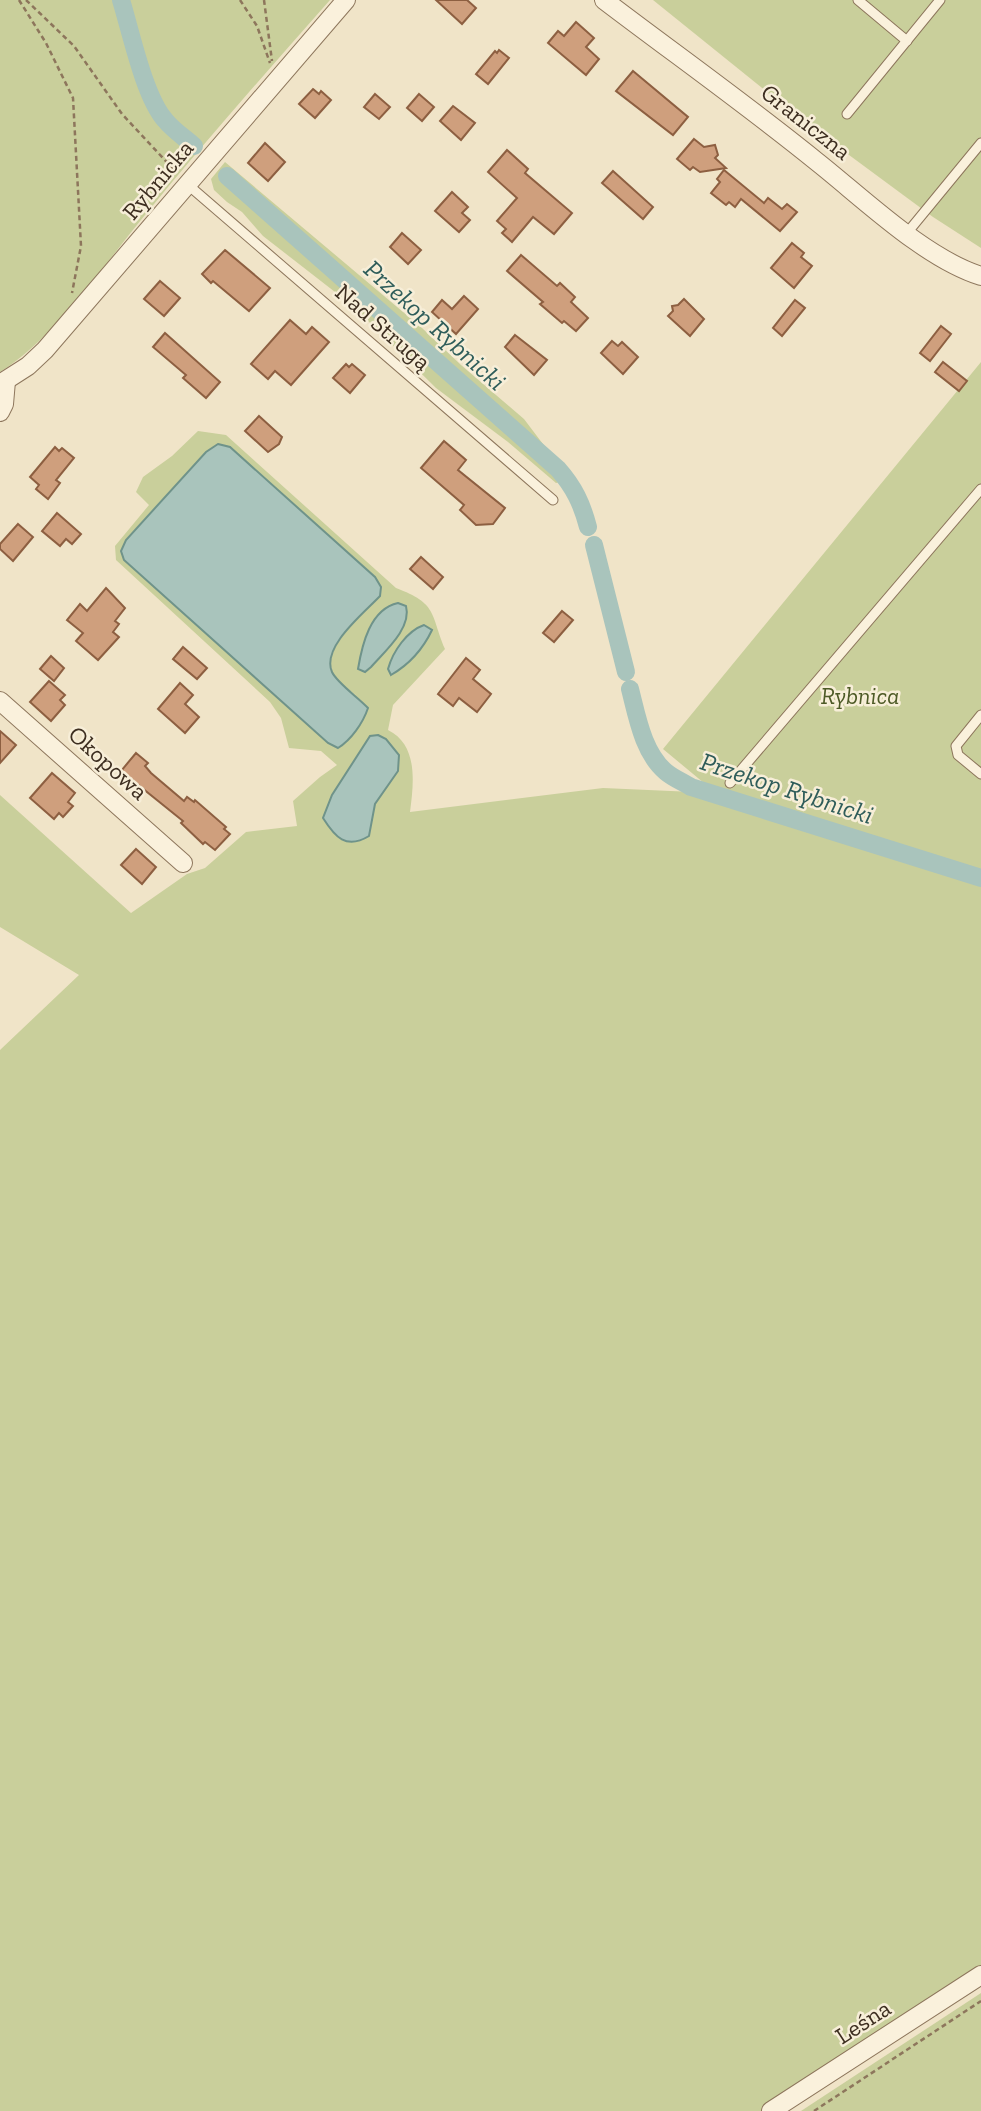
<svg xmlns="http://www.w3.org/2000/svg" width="981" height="2111" font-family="'Zilla Slab',serif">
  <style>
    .green { fill: #c9cf9b; fill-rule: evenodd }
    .water { fill: #a9c4bc; stroke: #6f938a; stroke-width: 2 }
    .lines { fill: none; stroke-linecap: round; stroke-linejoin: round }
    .canal { stroke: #a9c4bc; stroke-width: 18 }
    .building { fill: #cf9f7d; stroke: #8d5f41; stroke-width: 2 }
    .service-casing { stroke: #8d765c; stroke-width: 11 }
    .minor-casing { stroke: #8d765c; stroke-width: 20 }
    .path { stroke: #8d765c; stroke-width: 2.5; stroke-dasharray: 5 3.5; stroke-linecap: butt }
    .service { stroke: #faf1dc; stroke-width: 9 }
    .minor { stroke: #faf1dc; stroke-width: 18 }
    .labels { text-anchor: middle; stroke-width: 5; stroke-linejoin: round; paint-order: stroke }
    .street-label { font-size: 24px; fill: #3d2e20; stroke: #f7eed8 }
    .park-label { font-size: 24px; font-style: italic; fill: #4d5a26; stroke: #f7eed8 }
    .water-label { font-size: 26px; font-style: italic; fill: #2f5d5a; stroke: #f7eed8 }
  </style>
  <rect width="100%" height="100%" fill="#f0e4c8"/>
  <g class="green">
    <path d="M0,0H330C267,71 205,142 145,215C103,266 55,338 0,372Z"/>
    <polygon points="653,0 981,0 981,248 933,217 803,121"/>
    <polygon points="225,162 422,328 461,365 524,419 549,452 566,469 563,481 556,483 508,442 436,388 353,306 263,236 242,212 227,202 214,190 211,179"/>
    <path d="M981,362V1970L767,2111H0V1050L79,975L0,927V795L131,913L187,874L205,868L246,832L297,826L293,801L320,777L337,765L321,751L289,748L281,718L270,702L116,560L115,546L149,505L136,492L143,477L172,456L198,431L226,435L396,588C438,604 430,613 445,649L393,705L388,730C418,745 414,782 410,812L603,788L716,793L663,749ZM218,444L230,447L375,576L380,596C364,613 321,648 333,673C337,682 350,690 357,696L126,539L206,452Z"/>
    <polygon points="981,1993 981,2111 801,2111"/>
  </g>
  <g class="water">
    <path d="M218,444L230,447L375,577L381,587L380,596C364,613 321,647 332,672C337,683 359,698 368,708C363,723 351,740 338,748L328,743L124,560L121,551L126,540L206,452Z"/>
    <path d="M398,603L406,606C412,628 385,651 371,667L365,672L358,669C362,645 370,609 398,603Z"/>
    <path d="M424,625L432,630C423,649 410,664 391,675L388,669C393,651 407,631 424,625Z"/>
    <path d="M378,735L386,739L399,755L398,771L375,804L369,836C346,850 335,837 323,818L332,795L370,736Z"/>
  </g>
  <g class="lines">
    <g class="canal">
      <path d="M121,0C131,32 144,96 165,120C173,130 185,138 194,146"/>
      <path d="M227,176L558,469C574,487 582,504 588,527"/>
      <polyline points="594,545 626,672"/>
      <path d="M630,689C637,716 643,753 666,772C673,778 683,782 691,787L981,878"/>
    </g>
  </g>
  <g class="building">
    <polygon points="436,0 467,0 476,8 462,24"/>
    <polygon points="576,22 594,38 586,47 599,59 586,75 548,43 558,31 564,36"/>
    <polygon points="499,50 509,58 488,84 476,74 495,51 497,53"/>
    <polygon points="633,71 688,117 673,135 616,91"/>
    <polygon points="313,89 319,94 321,91 331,100 315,118 299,104"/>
    <polygon points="375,94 390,107 379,119 364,107"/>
    <polygon points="419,94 434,107 422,121 407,108"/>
    <polygon points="453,106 475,123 461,140 440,121"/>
    <polygon points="694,139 704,147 715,145 718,155 715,158 726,168 700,172 693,167 690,170 677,159"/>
    <polygon points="265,143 285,162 268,181 248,163"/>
    <polygon points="507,150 528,169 525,173 572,213 554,234 533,217 512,242 502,233 506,229 497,221 517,198 488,172"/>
    <polygon points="724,170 764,203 768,198 782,209 787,204 797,212 780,231 741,199 735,207 729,202 726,205 711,193 720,182 717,179"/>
    <polygon points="613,171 653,207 643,219 602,183"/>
    <polygon points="452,192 468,207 462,213 470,220 459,232 435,211"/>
    <polygon points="402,233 421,250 408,264 390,247"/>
    <polygon points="792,243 804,253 801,257 812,266 794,288 771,268"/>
    <polygon points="225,250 270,288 249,311 213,281 211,283 202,274"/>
    <polygon points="521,255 557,286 560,283 575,297 571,302 588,318 576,331 564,321 562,323 540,304 543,302 507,271"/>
    <polygon points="160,281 180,298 164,316 144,299"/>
    <polygon points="464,296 478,309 456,334 432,312 442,300 452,309"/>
    <polygon points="684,299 704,319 690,336 668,316 673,311 672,306 678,305"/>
    <polygon points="795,300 805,308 782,336 773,328"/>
    <polygon points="290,320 306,334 312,327 329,342 291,385 275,371 268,379 251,364"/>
    <polygon points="941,326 951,334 930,361 920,353"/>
    <polygon points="165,333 220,382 206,398 183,378 186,375 153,347"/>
    <polygon points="515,335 547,360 534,375 505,347"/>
    <polygon points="612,341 618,346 622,342 638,357 623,374 601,353"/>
    <polygon points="943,362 967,381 959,391 935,372"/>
    <polygon points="346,364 349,367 352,364 365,375 350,393 333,378"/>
    <polygon points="259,416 282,437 279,444 268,452 245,431"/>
    <polygon points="444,441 466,460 458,470 505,508 493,524 476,525 460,510 464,505 421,468"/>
    <polygon points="55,447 59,451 62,448 74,458 56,480 60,483 48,499 36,489 39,485 30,477"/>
    <polygon points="57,513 81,534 72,544 66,539 60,546 42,531"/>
    <polygon points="18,524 33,537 13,561 0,549 0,544"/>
    <polygon points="421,557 443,577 433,589 410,569"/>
    <polygon points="106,588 125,608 115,621 119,624 113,632 119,637 98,660 76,641 83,633 67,620 80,604 87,611"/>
    <polygon points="562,611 573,620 554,642 543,633"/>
    <polygon points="183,647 207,668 197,679 173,659"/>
    <polygon points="51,656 64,668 54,681 40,669"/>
    <polygon points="466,658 480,670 473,679 491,694 477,712 459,698 453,706 438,694"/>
    <polygon points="49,681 65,695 60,700 65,705 51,721 30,702"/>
    <polygon points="180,683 193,695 185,704 199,717 185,733 158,709"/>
    <polygon points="0,731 16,745 0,763"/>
    <polygon points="136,753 148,763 145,766 151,773 184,801 187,797 194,802 195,800 226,827 224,829 230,834 215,850 205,842 203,844 181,823 183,821 121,771"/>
    <polygon points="52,773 75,793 68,802 73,806 63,817 59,813 54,819 30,798"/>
    <polygon points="136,849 156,867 142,884 121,865"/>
  </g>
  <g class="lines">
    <g class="service-casing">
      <g id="service">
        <polyline points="858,0 907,41"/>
        <polyline points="847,114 940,0"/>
        <polyline points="187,184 553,500"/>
        <polyline points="907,233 981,143"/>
        <polyline points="981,715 956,746 958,755 981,774"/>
        <polyline points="730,783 981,489"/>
      </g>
    </g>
    <g class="minor-casing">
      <g id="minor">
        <path d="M604,0C675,54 747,105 816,161C863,198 924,258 981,276"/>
        <polyline points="0,384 28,366 45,350 346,0"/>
        <polyline points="0,412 4,404 6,381"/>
        <polyline points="0,701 183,863"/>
        <polyline points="771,2111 981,1975"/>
      </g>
    </g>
    <g class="path">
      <polyline points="19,0 46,43 73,98 81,246 72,293"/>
      <polyline points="26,0 74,46 122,114 175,171"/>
      <polyline points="240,0 257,26 270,63"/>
      <polyline points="264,0 272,61"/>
      <polyline points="814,2111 981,2001"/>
    </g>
    <use href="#service" class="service"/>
    <use href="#minor" class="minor"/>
  </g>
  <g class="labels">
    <g class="street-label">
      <text transform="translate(806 122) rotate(38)" y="8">Graniczna</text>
      <text transform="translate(158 180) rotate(-50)" y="8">Rybnicka</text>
      <text transform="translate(383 327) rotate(41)" y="8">Nad Strugą</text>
      <text transform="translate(108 763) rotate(42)" y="8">Okopowa</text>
      <text transform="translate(863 2022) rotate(-33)" y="8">Leśna</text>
    </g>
    <g class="park-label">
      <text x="860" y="704">Rybnica</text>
    </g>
    <g class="water-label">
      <text transform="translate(435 325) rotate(42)" y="9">Przekop Rybnicki</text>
      <text transform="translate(787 788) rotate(18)" y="9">Przekop Rybnicki</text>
    </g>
  </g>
</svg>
